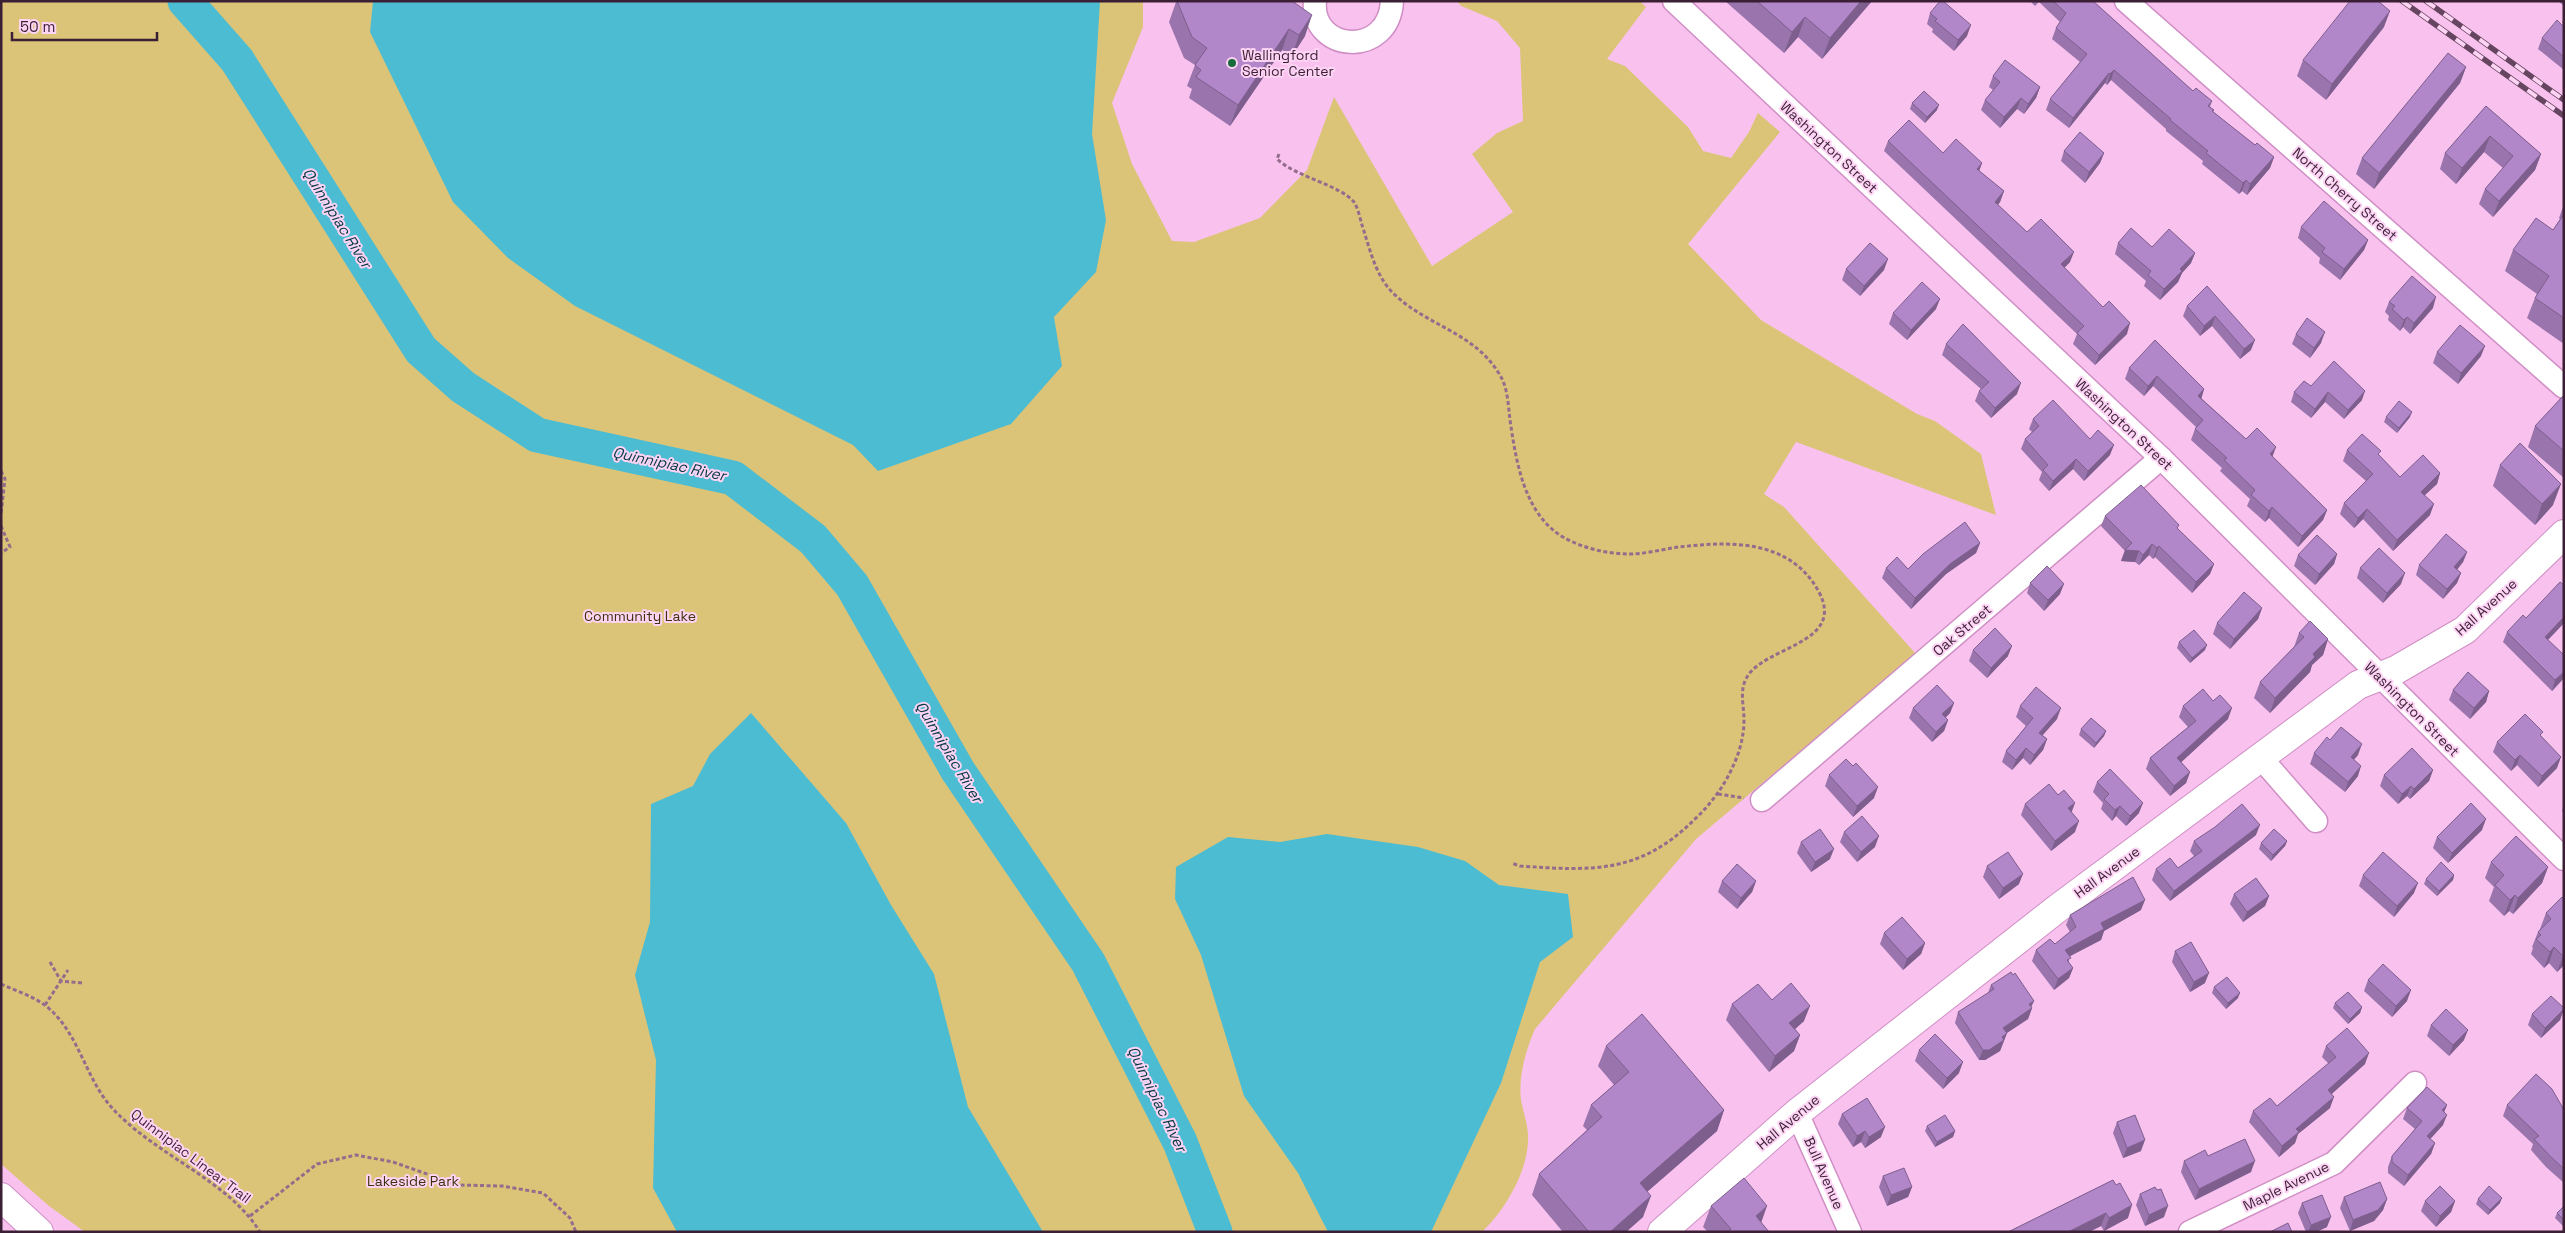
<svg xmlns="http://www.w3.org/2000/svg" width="2565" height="1233" font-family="'Space Grotesk',sans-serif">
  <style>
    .green { fill: #dbc478 }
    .water { fill: #4cbcd2 }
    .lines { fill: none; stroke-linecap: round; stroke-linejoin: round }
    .river { stroke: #4cbcd2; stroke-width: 35 }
    .minor-casing { stroke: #d08ec4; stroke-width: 25 }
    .major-casing { stroke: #d08ec4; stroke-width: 30 }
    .highway-casing { stroke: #d08ec4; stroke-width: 30 }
    .path { stroke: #946c8c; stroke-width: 3; stroke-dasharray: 4 2.5; stroke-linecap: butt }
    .minor { stroke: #fff; stroke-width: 22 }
    .major { stroke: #fff; stroke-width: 28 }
    .highway { stroke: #fff; stroke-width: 28 }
    .rail-casing { stroke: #664560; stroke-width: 5.5 }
    .rail { stroke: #fed4f5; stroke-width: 4; stroke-dasharray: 11; stroke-linecap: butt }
    .wall { fill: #9974ad }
    .shaded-wall { fill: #7d5e8d }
    .building { fill: #b287c9; stroke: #7d5e8d }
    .poi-dot { fill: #186b3d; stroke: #fed4f5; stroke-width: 2 }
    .labels { text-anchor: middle; stroke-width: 4; stroke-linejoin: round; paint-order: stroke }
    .poi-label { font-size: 14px; fill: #3a1f35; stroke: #fed4f5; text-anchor: start }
    .street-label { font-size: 14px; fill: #3a1f35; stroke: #fed4f5 }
    .park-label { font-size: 14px; fill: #3c320e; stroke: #fed4f5 }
    .water-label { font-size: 15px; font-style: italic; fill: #033943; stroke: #fed4f5 }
  </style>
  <rect width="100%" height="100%" fill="#f9c2ee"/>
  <path class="green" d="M1,1H1143V27L1112,103L1132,164L1172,241L1194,242L1260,218L1307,170L1334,97L1432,266L1513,212L1472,154L1497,133L1523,121L1520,48L1497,21L1461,6L1457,1H1640L1646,7L1607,59L1625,66L1688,127L1703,151L1731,158L1749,132L1758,113L1780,132L1688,244L1761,320L1917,414L1935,421L1981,454L1996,515L1796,442L1764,494L1784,507L1916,654L1696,839L1535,1029C1526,1050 1518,1076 1521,1100C1523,1111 1527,1122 1528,1134C1530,1168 1506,1209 1482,1232H85L49,1206L1,1164Z"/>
  <g class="water">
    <polygon points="373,1 1100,1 1092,134 1106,220 1096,272 1054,317 1062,366 1011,424 878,471 853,445 575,306 508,258 453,202 370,32"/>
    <polygon points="751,713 846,823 891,905 934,974 968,1107 1043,1232 677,1232 653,1188 656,1060 635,975 650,922 651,804 693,786 710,754"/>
    <polygon points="1327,834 1418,847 1465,861 1499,885 1568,894 1573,937 1540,962 1501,1083 1431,1232 1328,1232 1298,1173 1244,1096 1201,955 1175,899 1176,867 1228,837 1280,842"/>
  </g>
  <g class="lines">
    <polyline class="river" points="185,1 237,60 421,350 463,387 537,435 733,478 813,539 852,585 958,771 1088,962 1180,1142 1215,1232"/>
    <g class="minor-casing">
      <g id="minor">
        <path d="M1315,1C1310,52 1389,59 1392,1"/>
        <polyline points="1674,1 2161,458 2564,859"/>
        <polyline points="2126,1 2564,387"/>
        <polyline points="2261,758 2316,821"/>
        <polyline points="1762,800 2161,458"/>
        <polyline points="1797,1113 1850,1232"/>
        <polyline points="2190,1232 2334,1163 2415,1083"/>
      </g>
    </g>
    <g class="major-casing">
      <polyline id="major" points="1662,1232 1797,1113 2058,908 2358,685 2396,670 2465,630 2564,534"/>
    </g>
    <g class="highway-casing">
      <polyline id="highway" points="1,1197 39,1232"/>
    </g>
    <g class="path">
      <polyline points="2563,23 2564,22"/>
      <path d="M1279,154L1277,159C1296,177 1340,185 1354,202C1358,208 1360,218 1362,225C1370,249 1375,275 1393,293C1425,325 1473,332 1498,372C1508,386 1508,404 1510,420C1516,461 1524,514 1563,537C1582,548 1607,554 1629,554C1646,554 1663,549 1679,547C1731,541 1790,539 1819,592C1846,644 1765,646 1747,677C1739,690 1744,706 1744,720C1744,731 1742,741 1739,751C1730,778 1715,800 1695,819C1640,874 1592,871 1520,866L1511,863"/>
      <polyline points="1,471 5,479 1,514"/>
      <polyline points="1,526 10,547 1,553"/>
      <polyline points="1718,794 1744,798"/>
      <polyline points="50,962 61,981 82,983"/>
      <path d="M1,984C16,991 33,996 46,1006C80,1033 85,1080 114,1110C156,1155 229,1181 260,1232"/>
      <polyline points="45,1005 68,970"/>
      <polyline points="250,1216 317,1164 356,1155 393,1162 458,1185 502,1186 543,1193 570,1218 576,1232"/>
    </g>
    <use href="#minor" class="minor"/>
    <use href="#major" class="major"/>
    <use href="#highway" class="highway"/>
    <g class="rail-casing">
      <g id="rail">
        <polyline points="2402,1 2564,116"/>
        <polyline points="2426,1 2564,100"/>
      </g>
    </g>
    <use href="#rail" class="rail"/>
  </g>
  <g class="wall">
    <polygon points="1174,1 1292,1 1305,36 1292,56 1282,50 1230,126 1189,98 1192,89 1187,86 1195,65 1184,58 1169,22 1176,2"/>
    <polygon points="1725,1 1872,1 1822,59 1798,37 1784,53"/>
    <polygon points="2030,1 2093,1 2193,91 2212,101 2210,107 2214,110 2213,112 2255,145 2274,157 2270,168 2247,195 2242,191 2239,194 2202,164 2203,161 2166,131 2166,129 2111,80 2107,85 2105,83 2069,128 2046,110 2050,99 2080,62 2052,39 2056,28 2060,22 2039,2 2035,6"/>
    <polygon points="2558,1 2564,1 2564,6"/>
    <polygon points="1930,13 1967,36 1954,51 1932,32 1933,29 1927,24"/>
    <polygon points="2384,27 2326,100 2297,76 2303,60"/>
    <polygon points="2564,27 2564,70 2538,49 2542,38"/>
    <polygon points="2466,67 2460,83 2374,189 2356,174 2362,158"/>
    <polygon points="1993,76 2040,87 2036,98 2024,114 2017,109 2000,128 1981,110 1985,100 1993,90 1989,87"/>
    <polygon points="1912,103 1937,110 1925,123 1910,109"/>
    <polygon points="2486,106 2541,154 2535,170 2493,217 2479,204 2485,189 2503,168 2484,152 2456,184 2440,169 2445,153"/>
    <polygon points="1888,141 1982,163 1979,171 2004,191 2000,202 1998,205 2027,232 2070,262 2064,268 2127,334 2095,365 2073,344 2077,334 1884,151"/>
    <polygon points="2064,151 2104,153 2100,163 2085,183 2061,161"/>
    <polygon points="2564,204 2564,344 2527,318 2535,298 2537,294 2505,271 2513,250 2553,230 2560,219 2559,218"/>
    <polygon points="2301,227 2368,240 2364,250 2340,280 2319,263 2320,258 2298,238"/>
    <polygon points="2118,243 2152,247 2195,253 2191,263 2182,273 2178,282 2160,300 2144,286 2146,281 2115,254"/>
    <polygon points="1846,269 1884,270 1860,296 1842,280"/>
    <polygon points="2207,286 2251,350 2240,359 2212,326 2200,336 2183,316 2187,306"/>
    <polygon points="2389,302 2433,308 2410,334 2403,327 2400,331 2388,320 2389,316 2385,312"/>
    <polygon points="1936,309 1907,340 1889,324 1893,313"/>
    <polygon points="2296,334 2321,343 2310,358 2292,344"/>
    <polygon points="1946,344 2017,394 1991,418 1975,401 1979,391 1981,389 1942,355"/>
    <polygon points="2437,352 2481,356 2458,384 2433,363"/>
    <polygon points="2129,368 2204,389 2201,398 2246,439 2272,457 2327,510 2323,520 2298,547 2269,518 2265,522 2247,506 2250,499 2220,471 2222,468 2191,440 2195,429 2196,427 2153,386 2144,396 2125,379"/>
    <polygon points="2311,386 2362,400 2344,419 2325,402 2311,418 2291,402 2294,392"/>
    <polygon points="2564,395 2564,478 2528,447 2535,426"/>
    <polygon points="2386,417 2410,417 2397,433 2384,422"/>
    <polygon points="2033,419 2090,439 2110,455 2084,481 2073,469 2049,491 2039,480 2042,472 2021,449 2025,439 2032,432 2029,429"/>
    <polygon points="2347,450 2379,455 2400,477 2440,473 2437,484 2425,495 2430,515 2393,551 2363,519 2354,528 2340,514 2344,503 2366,481 2343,461"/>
    <polygon points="2500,465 2553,505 2535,525 2493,486"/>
    <polygon points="2105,516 2178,529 2214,564 2210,574 2192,593 2155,557 2153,559 2149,555 2139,565 2135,562 2121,561 2125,551 2101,526"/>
    <polygon points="1980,543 1976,553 1946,574 1911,609 1882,578 1886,568 1908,569"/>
    <polygon points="2467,552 2463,562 2457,570 2461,573 2457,583 2443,599 2416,575 2419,565"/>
    <polygon points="2337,554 2334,564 2315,585 2294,566 2298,555"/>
    <polygon points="2360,568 2401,584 2383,603 2357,578"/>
    <polygon points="2030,583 2060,594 2044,611 2027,593"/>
    <polygon points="2564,585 2564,623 2548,640 2564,655 2564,678 2552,691 2503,642 2507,632 2526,618"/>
    <polygon points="2262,608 2258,619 2230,649 2213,634 2217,623"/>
    <polygon points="2299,633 2328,639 2323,655 2312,665 2310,672 2270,713 2254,698 2260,682 2294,647"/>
    <polygon points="2179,642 2205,650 2190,663 2177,648"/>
    <polygon points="1973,650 2008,656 1987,678 1969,661"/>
    <polygon points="2453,690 2489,691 2486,702 2470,719 2449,700"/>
    <polygon points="1954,703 1950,713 1945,718 1948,720 1944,731 1932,742 1909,718 1913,708"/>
    <polygon points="2020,706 2057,719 2042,735 2047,739 2043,750 2030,765 2023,758 2012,770 2002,762 2006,751 2026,726 2016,717"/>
    <polygon points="2183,706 2228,719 2181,762 2190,772 2186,783 2170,796 2146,769 2150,758 2188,727 2179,717"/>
    <polygon points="2081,729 2106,731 2104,736 2094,748 2079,735"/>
    <polygon points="2541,737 2557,768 2538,787 2517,765 2511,771 2493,752 2497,742"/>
    <polygon points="2330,740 2358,755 2354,759 2358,776 2345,792 2310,764 2314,753"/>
    <polygon points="1853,766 1874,798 1853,817 1825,786 1829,775"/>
    <polygon points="2433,770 2429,781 2410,799 2407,796 2398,804 2380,786 2384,775"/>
    <polygon points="2097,782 2139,813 2126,826 2116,816 2112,821 2101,809 2103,803 2093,792"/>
    <polygon points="2025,804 2071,812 2075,832 2051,851 2021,815"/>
    <polygon points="2564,805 2564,813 2562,811"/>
    <polygon points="2482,830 2448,863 2433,848 2437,837"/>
    <polygon points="1844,832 1875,847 1857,862 1840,842"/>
    <polygon points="2256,835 2170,901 2152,880 2156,869 2178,868 2194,856 2190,851 2194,841"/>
    <polygon points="2287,841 2285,846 2271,861 2259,849 2261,843"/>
    <polygon points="1801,842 1830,859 1811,872 1797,853"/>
    <polygon points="2491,862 2548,867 2542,883 2513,914 2509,911 2504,916 2489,901 2494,887 2485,878"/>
    <polygon points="1987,866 2019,884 1999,899 1983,877"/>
    <polygon points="2363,875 2414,893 2394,917 2359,886"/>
    <polygon points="2454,875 2453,880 2437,896 2424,884 2426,879"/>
    <polygon points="1722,881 1756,881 1752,892 1737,909 1718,892"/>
    <polygon points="2234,894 2269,896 2265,906 2243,922 2230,904"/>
    <polygon points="2564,899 2564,965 2557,972 2549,963 2544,968 2531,954 2533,948 2532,947 2538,932 2540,929 2546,913"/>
    <polygon points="2141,910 2104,931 2101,940 2069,956 2069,963 2073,968 2069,978 2054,990 2032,961 2036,950 2055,944 2070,932 2066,925 2070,915"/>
    <polygon points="1884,933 1925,943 1921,954 1903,970 1880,944"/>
    <polygon points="2175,951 2205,983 2190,992 2172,962"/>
    <polygon points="2368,980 2407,1001 2392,1017 2364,991"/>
    <polygon points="1991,985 2034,1001 2031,1007 2032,1008 2028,1019 2007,1033 2000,1051 1985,1060 1979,1060 1955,1023 1958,1012 1988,993"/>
    <polygon points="2214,987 2238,998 2226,1009 2212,993"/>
    <polygon points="1772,1000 1804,1021 1795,1029 1800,1035 1794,1051 1769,1072 1726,1020 1732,1004"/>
    <polygon points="2335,1003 2362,1007 2360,1013 2348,1024 2333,1008"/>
    <polygon points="2564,1008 2560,1020 2541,1038 2528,1025 2532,1014"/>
    <polygon points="2431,1025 2464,1040 2449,1056 2427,1036"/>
    <polygon points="1606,1046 1724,1110 1717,1131 1647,1192 1643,1217 1626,1232 1563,1232 1532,1195 1539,1174 1587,1130 1583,1126 1591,1105 1614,1085 1598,1066"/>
    <polygon points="2326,1046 2365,1064 2331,1094 2330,1108 2298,1134 2295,1143 2279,1157 2249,1122 2253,1111 2277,1106 2329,1064 2322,1057"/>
    <polygon points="1919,1050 1959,1073 1943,1089 1915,1061"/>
    <polygon points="2447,1105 2444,1112 2443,1125 2430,1139 2435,1143 2431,1154 2404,1186 2388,1173 2388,1167 2392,1156 2415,1129 2403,1119 2407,1108"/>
    <polygon points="2507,1105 2564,1110 2564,1183 2546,1167 2531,1150 2533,1144 2503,1116"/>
    <polygon points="1842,1114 1881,1137 1865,1148 1861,1142 1853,1147 1838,1124"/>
    <polygon points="2117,1122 2141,1151 2123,1158 2113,1133"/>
    <polygon points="1927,1126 1955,1131 1953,1137 1935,1147 1925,1131"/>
    <polygon points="2208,1156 2251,1172 2195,1200 2181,1172 2184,1161"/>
    <polygon points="1883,1176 1912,1187 1908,1197 1887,1206 1879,1187"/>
    <polygon points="2113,1180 2128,1218 2104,1231 2101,1226 2089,1232 2008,1232"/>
    <polygon points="2157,1190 2164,1217 2145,1226 2136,1205 2140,1194"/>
    <polygon points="2344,1197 2387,1199 2383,1210 2374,1221 2350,1231 2340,1208"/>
    <polygon points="2478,1199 2500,1203 2488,1215 2476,1204"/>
    <polygon points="2425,1201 2455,1201 2451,1212 2436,1227 2421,1211"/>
    <polygon points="2302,1203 2327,1227 2316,1232 2306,1232 2298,1213"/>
    <polygon points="1711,1206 1761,1223 1769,1232 1708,1232 1703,1227"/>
    <polygon points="2564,1206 2564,1227 2555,1218 2557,1213"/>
  </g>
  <g class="shaded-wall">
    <polygon points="1861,1 1872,1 1822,59 1830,38"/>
    <polygon points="2390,11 2384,27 2326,100 2332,84"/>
    <polygon points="1312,15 1305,36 1292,56 1299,35"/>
    <polygon points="1805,17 1798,37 1784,53 1792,32"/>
    <polygon points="1971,25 1967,36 1954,51 1958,40"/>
    <polygon points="1289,29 1282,50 1230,126 1238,105"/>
    <polygon points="2466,67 2460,83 2374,189 2379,173"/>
    <polygon points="2114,70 2111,80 2107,85 2110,74"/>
    <polygon points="2109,73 2105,83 2069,128 2073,118"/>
    <polygon points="2040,87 2036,98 2024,114 2028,104"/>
    <polygon points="2021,98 2017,109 2000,128 2004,117"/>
    <polygon points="1939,105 1937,110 1925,123 1927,117"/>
    <polygon points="2490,136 2484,152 2456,184 2462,168"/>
    <polygon points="2104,153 2100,163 2085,183 2089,172"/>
    <polygon points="2541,154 2535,170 2493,217 2499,201"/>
    <polygon points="2274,157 2270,168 2247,195 2250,184"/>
    <polygon points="1982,163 1978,174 1977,169"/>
    <polygon points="2246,180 2242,191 2239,194 2243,183"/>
    <polygon points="2004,191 2000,202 1991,213 1995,202"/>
    <polygon points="2368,240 2364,250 2340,280 2344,269"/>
    <polygon points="2074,252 2070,262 2057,275 2061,264"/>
    <polygon points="2195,253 2191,263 2182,273 2178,282 2160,300 2164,289 2180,269"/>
    <polygon points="1888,259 1884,270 1860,296 1864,286"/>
    <polygon points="2436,297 2433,308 2410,334 2414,323"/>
    <polygon points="1940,299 1936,309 1907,340 1911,330"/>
    <polygon points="2215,316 2212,326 2200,336 2204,326"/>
    <polygon points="2407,317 2403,327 2400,331 2404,320"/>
    <polygon points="2130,323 2127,334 2095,365 2099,355"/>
    <polygon points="2325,332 2321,343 2310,358 2314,348"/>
    <polygon points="2255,340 2251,350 2240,359 2244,349"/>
    <polygon points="2485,346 2481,356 2458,384 2461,373"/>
    <polygon points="2157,376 2153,386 2144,396 2148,386"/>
    <polygon points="2021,383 2017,394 1991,418 1995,408"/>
    <polygon points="2204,389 2201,400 2198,396"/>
    <polygon points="2365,391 2362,400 2344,419 2348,410"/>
    <polygon points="2328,392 2325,402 2311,418 2315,409"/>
    <polygon points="2412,412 2410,417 2397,433 2399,428"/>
    <polygon points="2114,445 2110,455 2084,481 2088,471"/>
    <polygon points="2276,447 2272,458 2270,454"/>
    <polygon points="2076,459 2073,469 2049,491 2053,481"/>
    <polygon points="2440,473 2437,484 2417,502 2421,492"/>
    <polygon points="2561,484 2553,505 2535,525 2542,504"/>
    <polygon points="2434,504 2430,515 2393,551 2397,540"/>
    <polygon points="2272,507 2269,518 2265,522 2269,511"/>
    <polygon points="2367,509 2363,519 2354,528 2358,518"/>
    <polygon points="2327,510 2323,520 2298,547 2302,536"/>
    <polygon points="1980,543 1976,553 1946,574 1911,609 1915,598 1950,564"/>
    <polygon points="2152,544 2149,555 2139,565 2143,555"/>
    <polygon points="2159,546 2155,557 2153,559 2157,548"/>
    <polygon points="2125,550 2139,551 2135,562 2121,561"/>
    <polygon points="2467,552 2463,562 2450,578 2454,567"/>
    <polygon points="2337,554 2334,564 2315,585 2319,574"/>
    <polygon points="2214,564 2210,574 2192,593 2196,582"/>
    <polygon points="2405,573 2401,584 2383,603 2387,593"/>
    <polygon points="2461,573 2457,583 2443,599 2447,589"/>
    <polygon points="2064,584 2060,594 2044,611 2048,600"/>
    <polygon points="2262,608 2258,619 2230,649 2234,639"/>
    <polygon points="2564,617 2564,623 2541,647 2545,637"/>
    <polygon points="2328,639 2323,655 2312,665 2310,672 2270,713 2275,698 2313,654"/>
    <polygon points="2207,645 2205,650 2190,663 2192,658"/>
    <polygon points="2012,646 2008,656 1987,678 1991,668"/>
    <polygon points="2564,672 2564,678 2552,691 2555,680"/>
    <polygon points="2489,691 2486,702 2470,719 2474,708"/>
    <polygon points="1954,703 1950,713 1938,725 1942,714"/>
    <polygon points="2061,708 2057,719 2035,744 2039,733"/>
    <polygon points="2232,708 2228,719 2174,769 2177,758"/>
    <polygon points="1948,720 1944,731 1932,742 1936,732"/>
    <polygon points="2106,731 2104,736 2094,748 2096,743"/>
    <polygon points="2047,739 2043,750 2030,765 2034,755"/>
    <polygon points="2362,744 2358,755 2347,768 2351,757"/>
    <polygon points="2026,748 2023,758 2012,770 2016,760"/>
    <polygon points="2520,755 2517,765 2511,771 2515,760"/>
    <polygon points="2561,757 2557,768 2538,787 2542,776"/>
    <polygon points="2361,766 2358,776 2345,792 2348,782"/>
    <polygon points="2433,770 2429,781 2410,799 2414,789"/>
    <polygon points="2190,772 2186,783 2170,796 2174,786"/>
    <polygon points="2411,786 2407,796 2398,804 2402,794"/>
    <polygon points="1878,787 1874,798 1853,817 1857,806"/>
    <polygon points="2075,803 2071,814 2068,808"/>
    <polygon points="2143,803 2139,813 2126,826 2130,816"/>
    <polygon points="2120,806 2116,816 2112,821 2115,810"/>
    <polygon points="2486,819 2482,830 2448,863 2452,853"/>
    <polygon points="2079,821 2075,832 2051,851 2055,841"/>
    <polygon points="2260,825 2256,835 2170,901 2174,891"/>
    <polygon points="1879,836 1875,847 1857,862 1861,852"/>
    <polygon points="2287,841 2285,846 2271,861 2273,855"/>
    <polygon points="1834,849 1830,859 1811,872 1815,862"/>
    <polygon points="2548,867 2542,883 2513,914 2518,898"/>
    <polygon points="2023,874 2019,884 1999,899 2003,888"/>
    <polygon points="2454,875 2453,880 2437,896 2439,891"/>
    <polygon points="1756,881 1752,892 1737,909 1741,898"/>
    <polygon points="2418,883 2414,893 2394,917 2397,906"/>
    <polygon points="2515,895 2509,911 2504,916 2510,900"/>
    <polygon points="2269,896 2265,906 2243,922 2247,912"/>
    <polygon points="2145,900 2141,910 2104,931 2101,940 2061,961 2065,950 2101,923"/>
    <polygon points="1925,943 1921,954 1903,970 1907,959"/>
    <polygon points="2554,947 2549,963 2544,968 2550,952"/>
    <polygon points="2564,955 2564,965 2557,972 2563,956"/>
    <polygon points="2073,968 2069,978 2054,990 2058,979"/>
    <polygon points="2209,973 2205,983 2190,992 2194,982"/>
    <polygon points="2411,990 2407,1001 2392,1017 2396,1006"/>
    <polygon points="2240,993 2238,998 2226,1009 2228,1003"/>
    <polygon points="2034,1001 2030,1009 2032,1008 2028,1019 1999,1038 2003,1028"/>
    <polygon points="1810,1006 1804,1021 1784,1039 1789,1023"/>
    <polygon points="2362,1007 2360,1013 2348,1024 2350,1019"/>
    <polygon points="2564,1009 2560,1020 2541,1038 2545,1028"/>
    <polygon points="2468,1030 2464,1040 2449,1056 2453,1045"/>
    <polygon points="2007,1033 2000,1051 1985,1060 1979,1060 1983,1050"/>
    <polygon points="1800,1035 1794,1051 1769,1072 1775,1056"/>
    <polygon points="2369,1053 2365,1064 2324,1101 2328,1090"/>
    <polygon points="1963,1062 1959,1073 1943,1089 1947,1078"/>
    <polygon points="2334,1097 2330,1108 2298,1134 2295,1143 2279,1157 2282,1146 2296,1129"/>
    <polygon points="2447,1105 2443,1115 2442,1110"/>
    <polygon points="1724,1110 1717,1131 1633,1204 1640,1183"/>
    <polygon points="2447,1115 2443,1125 2423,1147 2427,1136"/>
    <polygon points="1885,1127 1881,1137 1865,1148 1869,1137"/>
    <polygon points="1865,1131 1861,1142 1853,1147 1857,1136"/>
    <polygon points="1955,1131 1953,1137 1935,1147 1937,1142"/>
    <polygon points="2145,1140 2141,1151 2123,1158 2127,1148"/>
    <polygon points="2435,1143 2431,1154 2404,1186 2408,1175"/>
    <polygon points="2255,1161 2251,1172 2195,1200 2199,1189"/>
    <polygon points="1912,1187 1908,1197 1887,1206 1891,1195"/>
    <polygon points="1651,1196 1643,1217 1626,1232 1610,1232"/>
    <polygon points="2502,1198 2500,1203 2488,1215 2490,1210"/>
    <polygon points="2387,1199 2383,1210 2374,1221 2350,1231 2353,1220"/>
    <polygon points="2455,1201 2451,1212 2436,1227 2440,1216"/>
    <polygon points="2132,1205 2128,1218 2104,1231 2109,1218"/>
    <polygon points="1767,1206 1760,1226 1756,1216"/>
    <polygon points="2168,1206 2164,1217 2145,1226 2149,1215"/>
    <polygon points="2106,1213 2101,1226 2089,1232 2068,1232"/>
    <polygon points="2331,1217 2327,1227 2316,1232 2308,1232 2311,1225"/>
  </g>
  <g class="building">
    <polygon points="1177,1 1292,1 1312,15 1299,35 1289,29 1238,105 1196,77 1201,70 1195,65 1207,48 1192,37"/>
    <polygon points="1757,1 1861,1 1830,38 1805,17 1792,32"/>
    <polygon points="1940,1 1943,1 1971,25 1958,40 1935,21 1937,19 1930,13"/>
    <polygon points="2053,1 2093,1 2193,91 2196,88 2212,101 2208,106 2214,110 2212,111 2255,145 2257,143 2274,157 2250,184 2246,180 2243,183 2206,153 2208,151 2170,120 2171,119 2114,70 2110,74 2109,73 2073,118 2050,99 2087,54 2056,28 2066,13"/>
    <polygon points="2350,1 2378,1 2390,11 2332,84 2303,60"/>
    <polygon points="2557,20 2564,27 2564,57 2542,38"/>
    <polygon points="2448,53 2466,67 2379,173 2362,158"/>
    <polygon points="2005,60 2040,87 2028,104 2021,98 2004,117 1985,100 2000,82 1993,76"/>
    <polygon points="1924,91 1939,105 1927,117 1912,103"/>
    <polygon points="2486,106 2541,154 2499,201 2485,189 2513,156 2490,136 2462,168 2445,153"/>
    <polygon points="1909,120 1943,153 1956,139 1982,163 1977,169 2004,191 1995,202 2027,232 2041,219 2074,252 2061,264 2103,307 2109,301 2130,323 2099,355 2077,333 2084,326 1888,141"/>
    <polygon points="2080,132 2104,153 2089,172 2064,151"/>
    <polygon points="2324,201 2368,240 2344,269 2322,252 2325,248 2301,227"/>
    <polygon points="2564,214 2564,318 2535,298 2549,276 2513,250 2536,218 2553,230"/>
    <polygon points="2131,228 2152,247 2169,229 2195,253 2180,269 2182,271 2164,289 2148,275 2151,271 2118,243"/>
    <polygon points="1870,243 1888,259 1864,286 1846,269"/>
    <polygon points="2412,276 2436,297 2414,323 2407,317 2404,320 2392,309 2395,306 2389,302"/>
    <polygon points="1922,282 1940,299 1911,330 1893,313"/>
    <polygon points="2207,286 2255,340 2244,349 2215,316 2204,326 2187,306"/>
    <polygon points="2307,318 2325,332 2314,348 2296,334"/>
    <polygon points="1963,324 2021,383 1995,408 1979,391 1989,382 1946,344"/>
    <polygon points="2460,325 2485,346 2461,373 2437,352"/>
    <polygon points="2155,340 2204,389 2198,396 2246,439 2257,428 2276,447 2270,454 2327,510 2302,536 2272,507 2269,511 2251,495 2255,490 2224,460 2227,458 2195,429 2203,420 2157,376 2148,386 2129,368"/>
    <polygon points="2334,361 2365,391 2348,410 2328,392 2315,409 2294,392 2304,381 2311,386"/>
    <polygon points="2564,395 2564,451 2535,426"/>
    <polygon points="2053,400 2090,439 2098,430 2114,445 2088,471 2076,459 2053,481 2043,470 2048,465 2025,439 2039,426 2033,419"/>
    <polygon points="2399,401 2412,412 2399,428 2386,417"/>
    <polygon points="2362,434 2381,451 2378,454 2400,477 2423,455 2440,473 2421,492 2434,504 2397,540 2367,509 2358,518 2344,503 2373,474 2347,450"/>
    <polygon points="2520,443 2561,484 2542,504 2500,465"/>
    <polygon points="2141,485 2179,525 2177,528 2214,564 2196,582 2159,546 2157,548 2152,544 2143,555 2139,551 2125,550 2132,543 2105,516"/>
    <polygon points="1965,522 1980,543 1950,564 1915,598 1886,568 1897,557 1908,569 1923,554"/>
    <polygon points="2446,534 2467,552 2454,567 2461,573 2447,589 2419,565"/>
    <polygon points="2317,535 2337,554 2319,574 2298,555"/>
    <polygon points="2379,548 2405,573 2387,593 2360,568"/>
    <polygon points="2047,566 2064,584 2048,600 2030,583"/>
    <polygon points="2560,582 2564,585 2564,617 2545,637 2564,655 2564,672 2555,680 2507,632 2523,615 2526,618"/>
    <polygon points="2244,592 2262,608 2234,639 2217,623"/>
    <polygon points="2310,621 2328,639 2313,654 2315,657 2275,698 2260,682 2304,637 2299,633"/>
    <polygon points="1995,628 2012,646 1991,668 1973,650"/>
    <polygon points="2194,630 2207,645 2192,658 2179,642"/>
    <polygon points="2468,672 2489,691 2474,708 2453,690"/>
    <polygon points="1937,685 1954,703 1942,714 1948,720 1936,732 1913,708"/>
    <polygon points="2036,687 2061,708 2039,733 2047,739 2034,755 2026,748 2016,760 2006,751 2033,718 2020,706"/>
    <polygon points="2203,689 2213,701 2220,695 2232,708 2177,758 2190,772 2174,786 2150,758 2196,721 2183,706"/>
    <polygon points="2525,714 2543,732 2540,735 2561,757 2542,776 2520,755 2515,760 2497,742"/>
    <polygon points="2091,718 2106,731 2096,743 2081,729"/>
    <polygon points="2341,727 2362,744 2351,757 2361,766 2348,782 2314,753 2327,737 2330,740"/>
    <polygon points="2412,748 2433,770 2414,789 2411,786 2402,794 2384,775"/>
    <polygon points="1846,759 1853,766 1856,763 1878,787 1857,806 1829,775"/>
    <polygon points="2110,769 2143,803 2130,816 2120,806 2115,810 2104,799 2109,794 2097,782"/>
    <polygon points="2049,784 2058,795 2064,790 2075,803 2068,808 2079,821 2055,841 2025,804"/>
    <polygon points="2471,803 2486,819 2452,853 2437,837"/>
    <polygon points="2242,804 2260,825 2174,891 2156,869 2170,858 2178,868 2202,851 2194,841 2215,827"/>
    <polygon points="1862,816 1879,836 1861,852 1844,832"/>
    <polygon points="1820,829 1834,849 1815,862 1801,842"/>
    <polygon points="2274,829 2287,841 2273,855 2261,843"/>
    <polygon points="2516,836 2548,867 2518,898 2515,895 2510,900 2495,885 2504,875 2491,862"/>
    <polygon points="2008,852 2023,874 2003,888 1987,866"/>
    <polygon points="2383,852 2418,883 2397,906 2363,875"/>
    <polygon points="2441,862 2454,875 2439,891 2426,879"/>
    <polygon points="1737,864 1756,881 1741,898 1722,881"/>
    <polygon points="2133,877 2145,900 2101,923 2104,929 2065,950 2071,958 2067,960 2073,968 2058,979 2036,950 2050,939 2055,944 2076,927 2070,915"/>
    <polygon points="2256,878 2269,896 2247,912 2234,894"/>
    <polygon points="2562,897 2564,899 2564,955 2563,956 2554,947 2550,952 2536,939 2541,935 2538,932 2551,919 2546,913"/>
    <polygon points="1902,917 1925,943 1907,959 1884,933"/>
    <polygon points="2191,942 2209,973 2194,982 2175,951"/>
    <polygon points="2383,964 2411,990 2396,1006 2368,980"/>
    <polygon points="2011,972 2013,975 2015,973 2034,1001 2029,1004 2032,1008 2003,1028 2007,1033 2002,1037 2004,1040 1989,1050 1983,1050 1958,1012 1994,989 1991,985"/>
    <polygon points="2227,977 2240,993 2228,1003 2214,987"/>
    <polygon points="1791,983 1810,1006 1789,1023 1800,1035 1775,1056 1732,1004 1758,984 1772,1000"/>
    <polygon points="2348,992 2362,1007 2350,1019 2335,1003"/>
    <polygon points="2551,996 2564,1008 2564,1009 2545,1028 2532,1014"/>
    <polygon points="2446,1009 2468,1030 2453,1045 2431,1025"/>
    <polygon points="1642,1014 1724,1110 1640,1183 1651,1196 1610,1232 1589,1232 1539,1174 1602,1117 1591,1105 1629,1072 1606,1046"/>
    <polygon points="2347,1028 2369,1053 2328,1090 2334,1097 2296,1129 2299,1132 2282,1146 2253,1111 2270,1098 2277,1106 2336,1057 2326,1046"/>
    <polygon points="1935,1034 1963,1062 1947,1078 1919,1050"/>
    <polygon points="2536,1074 2552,1089 2564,1110 2564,1169 2550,1156 2534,1139 2539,1136 2507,1105"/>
    <polygon points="2427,1087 2447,1105 2442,1110 2447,1115 2427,1136 2435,1143 2408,1175 2392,1162 2392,1156 2422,1121 2407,1108"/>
    <polygon points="1867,1098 1885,1127 1869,1137 1865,1131 1857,1136 1842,1114"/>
    <polygon points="1945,1115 1955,1131 1937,1142 1927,1126"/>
    <polygon points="2135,1115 2145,1140 2127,1148 2117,1122"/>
    <polygon points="2245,1139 2255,1161 2199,1189 2184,1161 2205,1150 2208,1156"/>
    <polygon points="1904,1168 1912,1187 1891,1195 1883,1176"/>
    <polygon points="1744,1178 1767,1206 1756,1216 1769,1232 1728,1232 1731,1229 1711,1206"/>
    <polygon points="2113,1180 2116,1185 2120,1183 2132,1205 2109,1218 2106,1213 2068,1232 2008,1232"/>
    <polygon points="2380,1182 2387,1199 2378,1210 2353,1220 2344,1197"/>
    <polygon points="2440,1186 2455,1201 2440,1216 2425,1201"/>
    <polygon points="2489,1186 2502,1198 2490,1210 2478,1199"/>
    <polygon points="2155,1187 2157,1190 2161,1189 2168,1206 2149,1215 2140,1194"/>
    <polygon points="2322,1195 2331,1217 2311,1225 2302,1203"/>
    <polygon points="2564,1206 2564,1220 2557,1213"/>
    <polygon points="2288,1223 2292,1232 2270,1232"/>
  </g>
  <circle class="poi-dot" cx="1232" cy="63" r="5"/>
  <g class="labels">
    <g class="poi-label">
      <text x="1242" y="60">Wallingford<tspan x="1242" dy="16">Senior Center</tspan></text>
    </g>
    <g class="street-label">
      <text transform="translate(1829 147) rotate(43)" y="5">Washington Street</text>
      <text transform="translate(2345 194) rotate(41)" y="5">North Cherry Street</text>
      <text transform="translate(2124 424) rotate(43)" y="5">Washington Street</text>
      <text transform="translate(2486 607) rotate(-42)" y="5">Hall Avenue</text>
      <text transform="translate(1962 630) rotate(-40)" y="5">Oak Street</text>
      <text transform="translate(2412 709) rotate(45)" y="5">Washington Street</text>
      <text transform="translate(2107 872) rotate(-36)" y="5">Hall Avenue</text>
      <text transform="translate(1788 1122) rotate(-40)" y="5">Hall Avenue</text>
      <text transform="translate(191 1156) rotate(37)" y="5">Quinnipiac Linear Trail</text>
      <text transform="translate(1824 1173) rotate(66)" y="5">Bull Avenue</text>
      <text transform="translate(2286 1186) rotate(-26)" y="5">Maple Avenue</text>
    </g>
    <g class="park-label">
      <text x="640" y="621">Community Lake</text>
      <text x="413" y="1186">Lakeside Park</text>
    </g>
    <g class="water-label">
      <text transform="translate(337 218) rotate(58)" y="5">Quinnipiac River</text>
      <text transform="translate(669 464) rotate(12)" y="5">Quinnipiac River</text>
      <text transform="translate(949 752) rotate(59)" y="5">Quinnipiac River</text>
      <text transform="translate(1157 1099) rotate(64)" y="5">Quinnipiac River</text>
    </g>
  </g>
  <rect width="2565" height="1233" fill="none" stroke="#3a1f35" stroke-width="5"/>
  <path d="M12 32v8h145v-8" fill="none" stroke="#3a1f35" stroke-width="2.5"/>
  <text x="20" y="32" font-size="15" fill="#3a1f35" stroke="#fed4f5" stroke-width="4" paint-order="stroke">50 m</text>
</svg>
